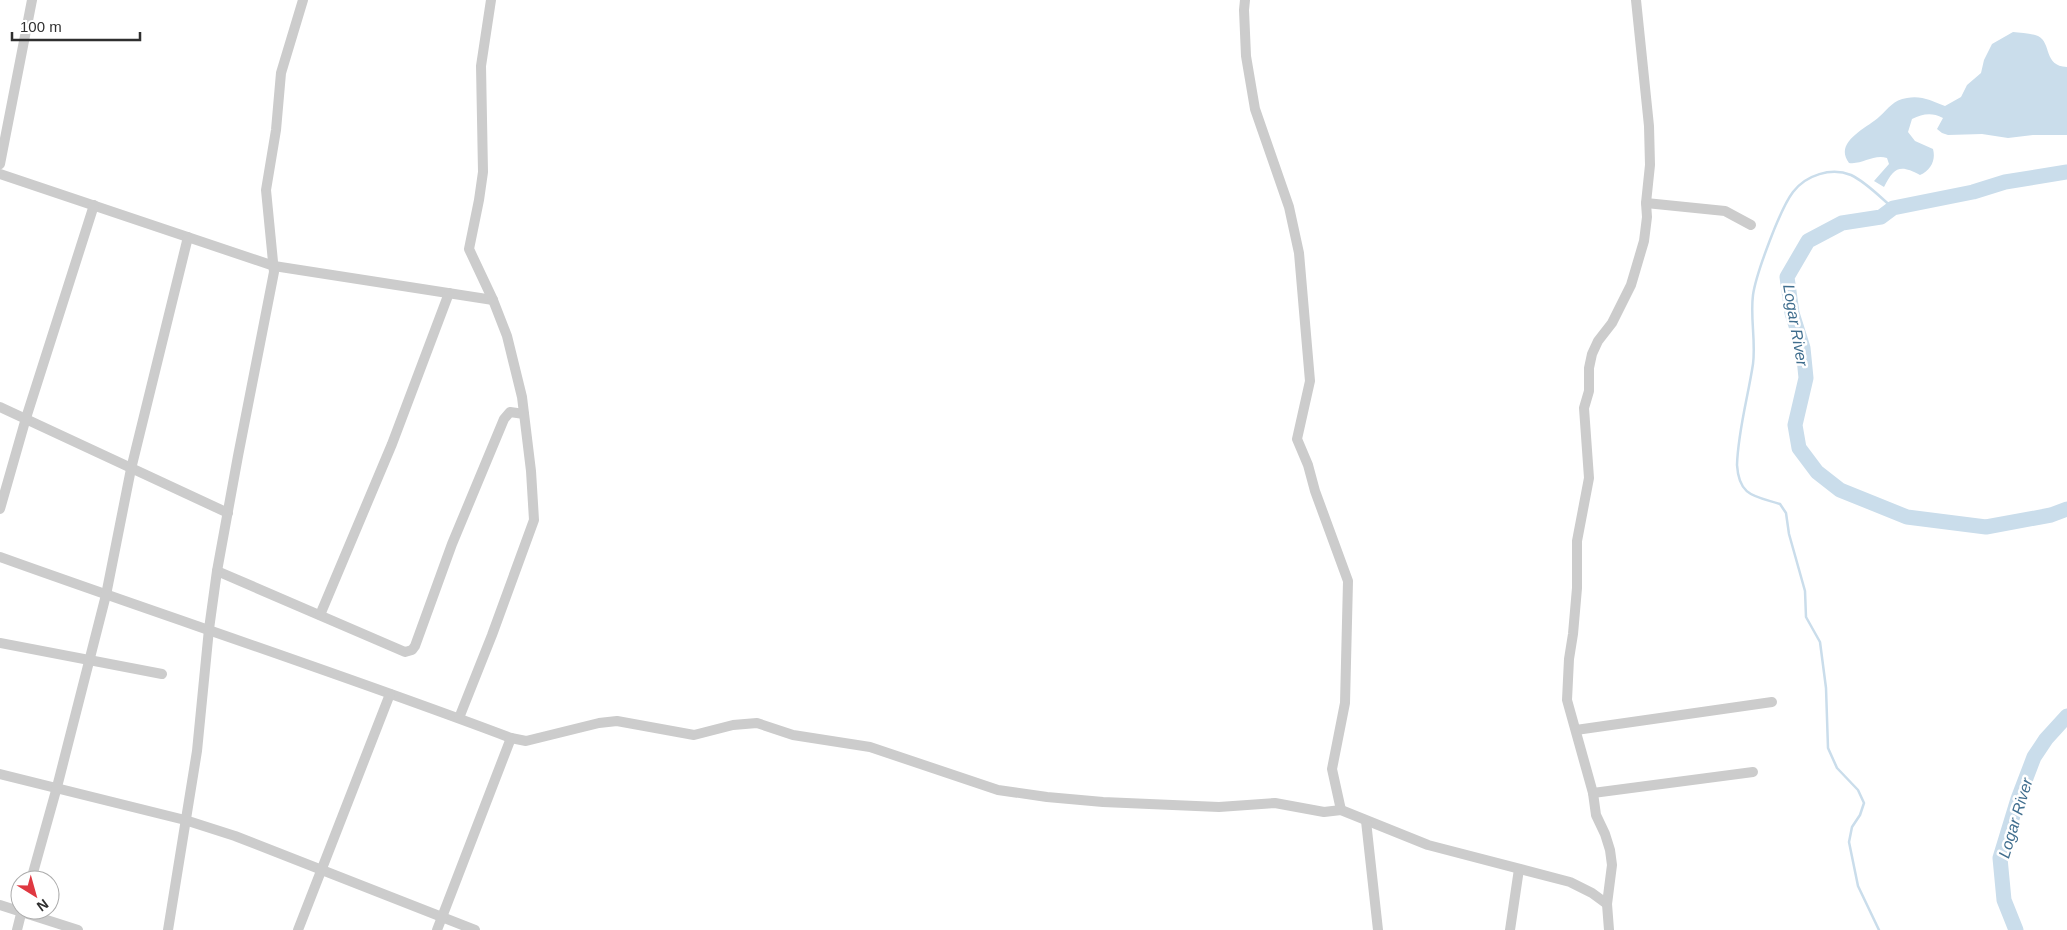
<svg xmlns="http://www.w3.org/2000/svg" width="2067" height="930" font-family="Arial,sans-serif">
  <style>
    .water { fill: #caddeb }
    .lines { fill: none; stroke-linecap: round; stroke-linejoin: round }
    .stream { stroke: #caddeb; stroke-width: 2.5 }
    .river { stroke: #caddeb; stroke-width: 15 }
    .minor { stroke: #ccc; stroke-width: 10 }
    .labels { text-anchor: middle; stroke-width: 5; stroke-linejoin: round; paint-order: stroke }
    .water-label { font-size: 16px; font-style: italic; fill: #406e8e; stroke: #fff }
  </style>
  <rect width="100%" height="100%" fill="#fff"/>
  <path class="water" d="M2013,32C2021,33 2031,33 2038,36C2052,43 2043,66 2067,67V135H2033L2008,138L1982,134L1948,135L1942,133L1937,129L1943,118C1931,112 1923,114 1912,119L1908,132L1915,141L1933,149C1936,160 1931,170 1920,175C1900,164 1894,167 1884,187L1874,181L1889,164L1887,158C1873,154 1862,165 1849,163C1833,142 1867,128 1879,117C1889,108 1893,100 1907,98C1921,95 1932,101 1945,106L1961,97L1967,85L1981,73L1984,60L1992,44Z"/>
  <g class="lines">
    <path class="stream" d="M1879,930L1858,886L1849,842L1852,827L1860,815L1864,803L1858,790L1837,768L1828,748L1826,688L1820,642L1806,617L1805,591L1789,534L1786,513L1780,504C1755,496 1739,497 1737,465C1738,431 1748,397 1753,364C1756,341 1750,318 1753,295C1756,274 1780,209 1793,192C1806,175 1831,167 1851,175C1866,182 1881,198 1893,208"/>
    <g class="river">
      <polyline points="2067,172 2005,182 1973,192 1893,208 1881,217 1842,223 1808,241 1787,277 1792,313 1803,348 1806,378 1795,425 1799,448 1817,472 1840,490 1907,517 1986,527 2051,515 2067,509"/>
      <polyline points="2016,930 2004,900 2000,858 2018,799 2034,757 2046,739 2067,716"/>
    </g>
    <g class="minor">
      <polyline points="1245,0 1244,10 1246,56 1255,109 1289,207 1299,253 1310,381 1297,439 1308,465 1315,491 1348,581 1345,703 1332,769 1341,810"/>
      <polyline points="0,164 32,0"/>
      <polyline points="0,174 274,266 493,300"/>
      <polyline points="1646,203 1725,211 1751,225"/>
      <polyline points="0,407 228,513"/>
      <polyline points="0,509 26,418 94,205"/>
      <path d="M0,557C170,618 342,674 511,738L526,741L599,723L617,721L694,735L733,725L757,723L793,735L870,747L998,790L1047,797L1103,802L1219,807L1275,803L1324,812L1341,810L1428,845L1570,882L1592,893L1607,904"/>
      <polyline points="217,571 405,652 412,650 415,646 452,544 504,419 510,412 524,414"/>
      <polyline points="320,615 392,444 449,293"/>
      <polyline points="0,643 162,674"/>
      <polyline points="459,718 492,635 534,520 531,471 522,397 507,336 493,300 469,249 479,200 483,172 481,66 491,0"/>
      <polyline points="1576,730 1772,702"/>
      <polyline points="0,774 185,820 235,836 475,930"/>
      <polyline points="1593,793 1753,772"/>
      <polyline points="1366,821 1378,930"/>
      <polyline points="31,880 57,787 106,595 131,469 188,237"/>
      <polyline points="0,905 78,930"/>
      <polyline points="17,930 22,910"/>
      <polyline points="168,930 197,751 209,629 217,571 238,456 274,272 266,190 276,130 281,73 303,0"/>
      <polyline points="298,930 390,694"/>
      <polyline points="437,930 511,738"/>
      <polyline points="1510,930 1519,869"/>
      <polyline points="1609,930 1607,904 1612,865 1610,850 1605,834 1596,815 1593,793 1567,700 1569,659 1573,634 1577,588 1577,541 1589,478 1584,408 1589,391 1589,368 1592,354 1598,341 1612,323 1631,285 1644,241 1647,217 1646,203 1650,165 1649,126 1636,0"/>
    </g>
  </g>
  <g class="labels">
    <g class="water-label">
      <text transform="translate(1796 325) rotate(80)" y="6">Logar River</text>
      <text transform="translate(2015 818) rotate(-73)" y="6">Logar River</text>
    </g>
  </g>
  <g transform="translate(35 895) rotate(143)"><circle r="24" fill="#ffffff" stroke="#acacac"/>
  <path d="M0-4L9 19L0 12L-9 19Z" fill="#df3841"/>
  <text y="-8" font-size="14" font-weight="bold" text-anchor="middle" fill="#2f2f2f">N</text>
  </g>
  <path d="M12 32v8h128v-8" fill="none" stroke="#2f2f2f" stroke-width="2.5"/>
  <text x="20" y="32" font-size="15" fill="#2f2f2f" stroke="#ffffff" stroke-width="4" paint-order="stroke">100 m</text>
</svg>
